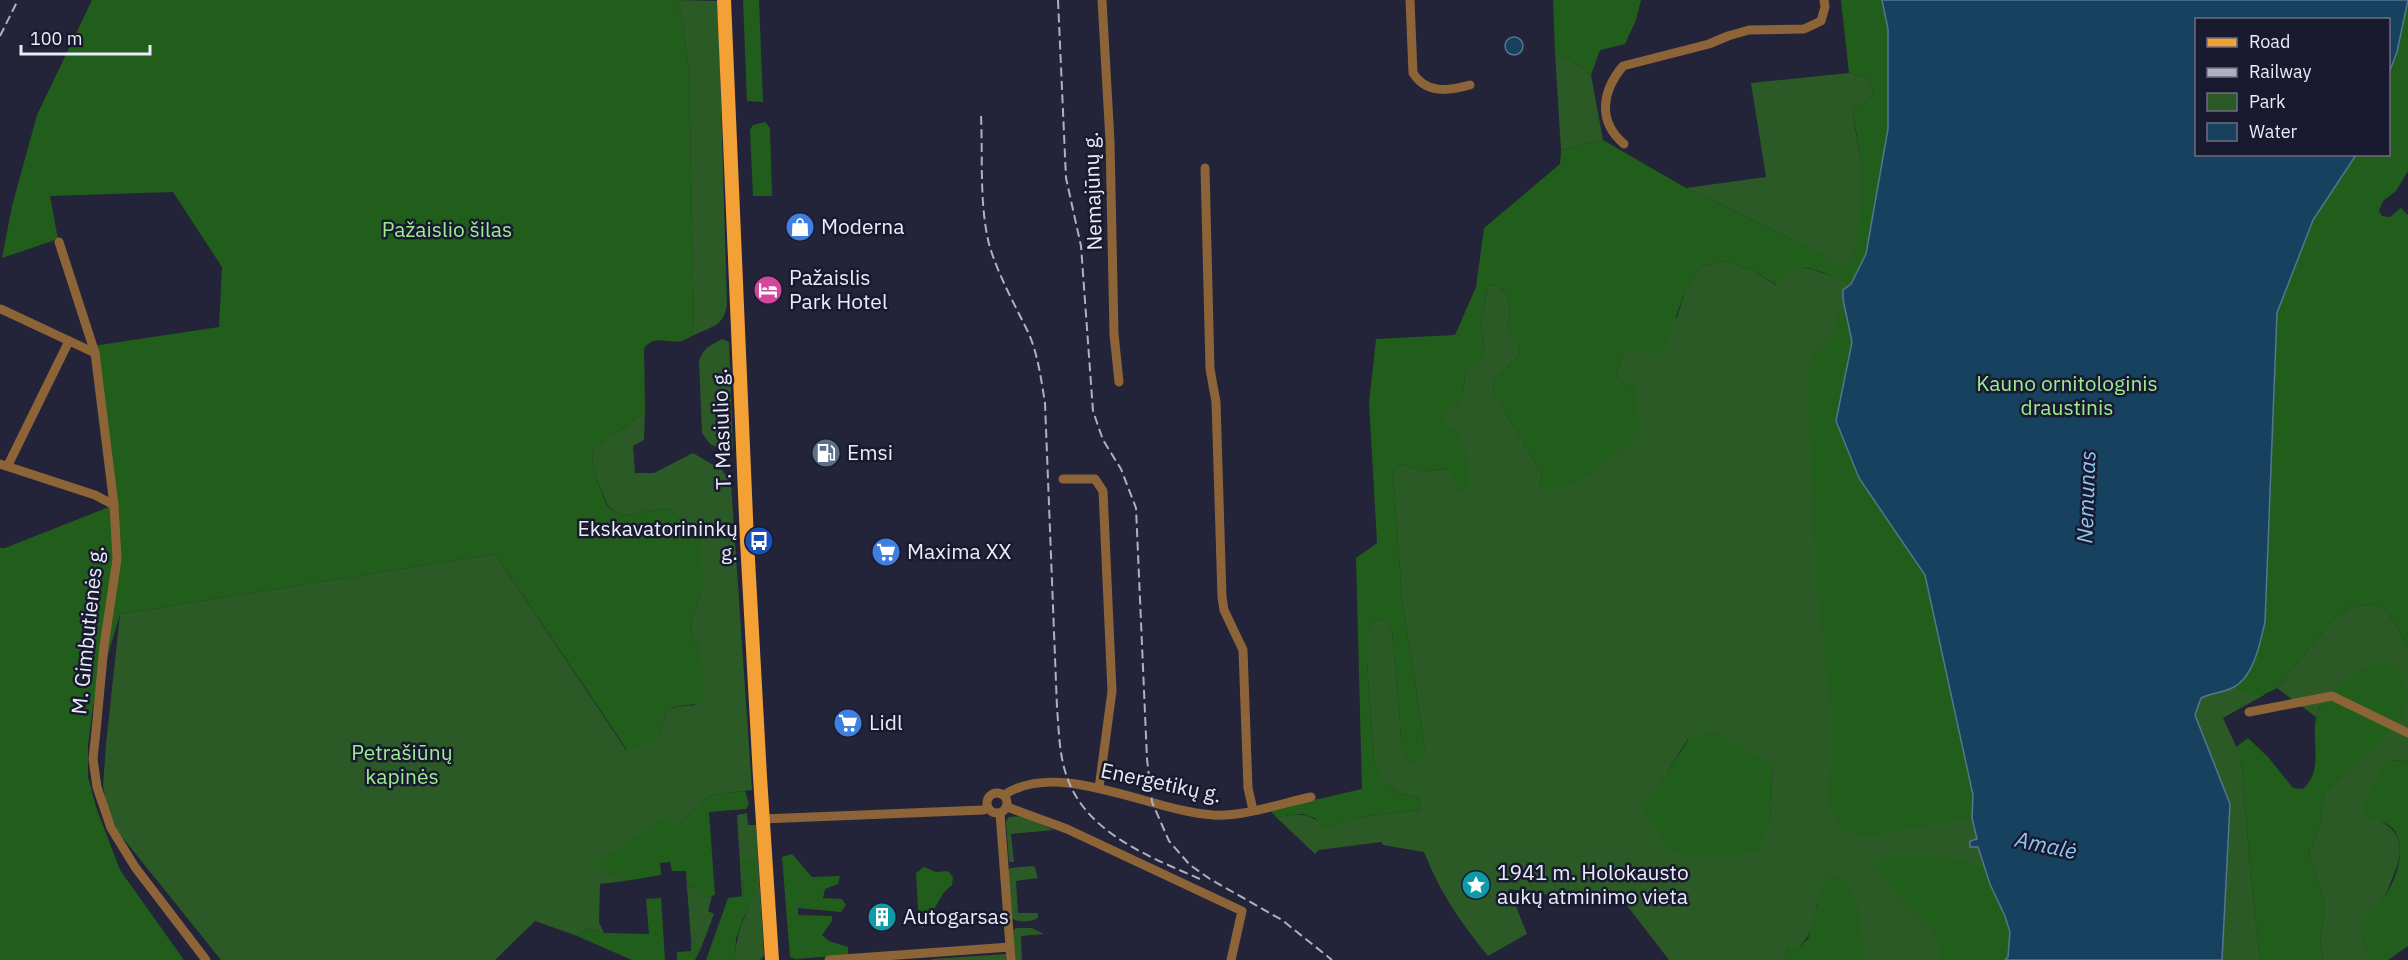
<svg xmlns="http://www.w3.org/2000/svg" width="2408" height="960" font-family="'IBM Plex Sans',sans-serif">
  <style>
    .green { fill: #2b5a26; fill-rule: evenodd }
    .forest { fill: #225e1b }
    .water { fill: #164260; stroke: #56758e; stroke-width: 1.5 }
    .lines { fill: none; stroke-linecap: round; stroke-linejoin: round }
    .street { stroke: #8c6437; stroke-width: 9 }
    .primary { stroke: #f3a037; stroke-width: 14 }
    .rail { stroke: #afb1c1; stroke-width: 2; stroke-dasharray: 9 4.5; stroke-linecap: butt }
    .labels { text-anchor: middle; stroke-width: 5; stroke-linejoin: round; paint-order: stroke }
    .street-label { font-size: 21px; fill: #eaecfa; stroke: #191a2f }
    .poi-label { font-size: 21px; fill: #eaecfa; stroke: #191a2f; text-anchor: start }
    .park-label { font-size: 21px; fill: #9bed90; stroke: #191a2f }
    .water-label { font-size: 22px; font-style: italic; fill: #8dc7f4; stroke: #191a2f }
  </style>
  <rect width="100%" height="100%" fill="#232339"/>
  <g class="green">
    <path d="M677,0L718,1L727,304C724,326 713,326 694,335L689,68L683,25Z"/>
    <path d="M1932,0H2408V119L2367,221L2264,695L2223,718L2241,757L2251,879L2260,960H1861L1817,903C1815,920 1812,935 1799,947H1789L1784,960H1669L1625,903L1590,901L1509,889L1527,934L1488,956C1459,920 1442,896 1424,852L1383,845L1381,842L1319,850L1315,854L1276,817C1299,815 1308,810 1325,828L1368,816L1419,810L1421,804L1419,798L1396,792L1381,780L1374,759L1367,663V631L1372,623L1380,619L1387,621L1392,629L1402,748L1425,747L1402,598L1393,474L1397,466L1406,465L1422,472L1450,468L1444,425L1445,410L1463,394L1466,369L1478,365L1485,353L1481,324L1488,285L1499,286C1513,300 1511,310 1507,329L1520,348L1519,354L1494,381L1493,391L1542,475L1539,490L1636,390L1615,376L1625,352L1677,317L1685,291L1702,266L1723,261L1754,271L1776,285C1792,259 1809,269 1832,276L1835,263L1786,236L1686,188L1766,177L1751,83L1849,73L1868,78L1873,92L1869,100L1854,109L1853,116L1862,167ZM2196,20H2388V154H2196ZM1688,739L1773,766L1770,821L1667,773Z"/>
    <polygon points="1555,53 1570,59 1591,75 1603,140 1561,150"/>
    <path d="M722,339L729,342L733,449L728,453L710,444L702,433L699,361C703,348 711,345 722,339Z"/>
    <polygon points="645,409 644,440 633,446 635,473 654,473 693,453 722,470 731,483 752,790 710,795 674,830 670,816 606,870 625,881 600,884 599,922 604,933 588,928 577,936 535,921 495,960 221,960 118,832 107,806 103,786 106,744 120,614 495,554 626,750 660,735 665,713 675,707 695,705 700,653 691,633 692,621 703,587 697,525 683,523 672,510 667,508 626,515 617,513 608,506 595,475 592,456 595,447 632,422"/>
    <path d="M2369,604L2386,610L2408,646V761L2391,760L2367,816C2402,827 2407,846 2392,879C2389,886 2387,894 2382,900C2375,910 2364,917 2362,929C2360,938 2368,952 2371,960H2324L2320,945L2325,903L2309,853L2322,819L2321,809L2324,795L2341,776L2354,675L2320,706L2316,717L2277,688L2332,621L2348,608Z"/>
    <path d="M747,813L748,825H756L764,956L760,960H735C736,933 744,917 756,893L743,860L744,896L742,897L737,815Z"/>
    <polygon points="1022,816 1054,830 1011,834 1014,862 1009,862 1006,821 1009,817"/>
    <path d="M1033,866L1035,868L1038,878L1016,881L1018,913H1038V918C1032,922 1018,923 1012,918L1008,870L1011,868Z"/>
    <polygon points="693,887 703,898 712,896 708,911 714,914 701,948 691,939 687,888"/>
    <polygon points="1016,928 1032,928 1044,934 1021,936 1022,960 1015,960 1013,931"/>
    <polygon points="1006,954 1006,960 932,960 932,959"/>
  </g>
  <g class="forest">
    <path d="M92,0H677L683,25L689,68L694,335C690,337 685,340 681,341C666,344 656,334 644,348L645,409L632,422L595,447L592,456L595,475L607,506L617,513L626,515L667,508L672,510L683,523L697,525L700,528L703,587L692,621L691,633L700,653L705,694L702,703L674,707L665,713L660,735L655,743L627,750L495,554L120,614L93,706L88,746V777L96,807L120,870L184,960H0V548H5L114,505L93,346L219,327L222,267L173,192L50,196L58,239L2,258L12,206L37,115Z"/>
    <polygon points="743,0 759,0 763,102 747,101"/>
    <polygon points="1553,0 1641,0 1636,20 1625,44 1600,50 1591,75 1570,59 1555,53"/>
    <path d="M1841,0H1882L1888,29V129L1866,254L1850,284C1825,274 1795,253 1777,285L1754,271L1723,261L1702,266L1685,291L1663,354L1625,352L1615,376L1636,390L1639,432C1609,461 1583,489 1539,490L1542,475L1493,391L1494,381L1519,354L1520,349L1507,329C1511,310 1513,300 1499,286L1488,285L1481,324L1485,353L1484,360L1478,365L1466,369L1463,394L1458,406L1445,410V425L1456,430L1467,455L1470,485L1465,492L1458,490L1449,468L1422,472L1406,465L1397,466L1393,474L1402,598L1425,747L1423,759L1417,763H1411L1405,757L1402,748L1392,629L1387,622L1380,619L1372,623L1367,631V663L1374,759L1381,780L1396,792L1419,798L1421,804L1419,810L1368,816L1325,828L1319,824L1315,818L1303,814L1276,817L1270,810L1362,789L1356,558L1377,543L1369,403L1376,339L1455,335L1476,287L1484,228L1560,164L1561,150L1603,140L1686,188L1786,236L1838,264L1849,262C1855,251 1856,238 1858,226C1864,183 1862,158 1853,116L1854,109L1869,100L1873,92L1868,78L1849,73Z"/>
    <path d="M2408,2V171L2396,191L2383,201L2379,211L2382,216L2390,217L2401,208L2408,215V646L2386,610L2369,604L2348,608L2332,621L2277,688C2257,699 2253,698 2234,688C2252,668 2259,648 2265,622L2277,313L2313,220L2356,155L2388,154L2389,73L2397,52Z"/>
    <polygon points="765,122 770,128 772,196 753,196 750,130 753,125"/>
    <path d="M1845,310L1852,342L1836,421L1859,478L1925,575L1973,795L1972,818L1865,837L1846,830L1837,821L1828,806L1827,792L1830,778L1832,721L1816,578L1807,374C1812,345 1824,353 1833,335C1837,325 1833,314 1845,310Z"/>
    <path d="M2372,663H2389L2400,673L2407,691V704L2402,718L2375,749L2341,776L2324,795L2321,809L2322,819L2309,853L2325,903L2320,945L2324,960H2260L2251,879L2241,757L2236,747L2248,738L2268,757L2293,788L2303,789C2327,767 2307,735 2319,709C2325,695 2359,671 2372,663Z"/>
    <polygon points="1711,731 1773,765 1770,821 1758,850 1730,858 1694,857 1669,849 1640,807 1667,773 1689,739"/>
    <path d="M2391,760L2408,761V946L2388,960H2371C2367,950 2358,934 2362,924C2365,915 2376,908 2383,899C2395,883 2408,849 2394,830C2386,820 2371,821 2363,812V803L2385,763Z"/>
    <polygon points="745,791 749,804 746,809 709,812 715,895 703,898 693,887 687,888 686,871 672,871 670,862 660,863 661,875 625,881 595,864 670,815 675,829 710,795"/>
    <polygon points="792,854 812,877 840,876 838,884 825,889 823,898 842,899 846,905 841,912 798,908 798,915 832,916 832,921 822,935 829,941 848,947 848,955 796,959 790,957 782,857"/>
    <path d="M1896,855L1940,856L1983,866L2005,916L2010,932L2008,957L2005,960H1939C1945,934 1919,918 1903,902C1891,890 1889,881 1873,871V867L1879,859Z"/>
    <polygon points="742,860 755,860 756,894 743,919 736,939 735,960 706,960 728,898 744,896"/>
    <polygon points="924,867 936,872 948,871 953,877 952,885 944,892 923,928 919,926 916,873"/>
    <polygon points="1832,877 1845,878 1857,902 1865,960 1784,960 1789,947 1799,947 1808,939 1824,879"/>
    <polygon points="661,898 665,960 632,960 577,936 588,928 604,933 649,934 646,899"/>
    <polygon points="691,939 701,948 695,960 677,960 677,952 691,951"/>
  </g>
  <g class="water">
    <path d="M1882,0H2408L2397,52L2389,73L2388,20H2196V154L2356,155L2313,220L2277,313L2265,622C2260,643 2254,678 2232,688C2222,693 2211,693 2201,698L2195,715L2230,804L2222,960H2005L2008,957L2010,932L2005,916L1990,884L1978,847H1970V841L1977,839L1972,818L1973,795L1925,575L1859,478L1836,421L1852,342L1843,299V290L1851,284L1866,254L1888,129V29Z"/>
    <circle cx="1514" cy="46" r="9"/>
  </g>
  <g class="lines">
    <g class="street">
      <polyline points="1102,0 1110,141 1114,334 1119,382"/>
      <path d="M1410,0L1413,73C1426,94 1448,91 1470,85"/>
      <path d="M1624,144C1597,121 1602,91 1623,66L1709,44L1728,36L1749,30L1804,29L1821,21L1825,7L1824,0"/>
      <polyline points="1205,168 1210,369 1216,402 1222,597 1224,610 1243,650 1248,788 1253,810"/>
      <polyline points="59,242 95,353 114,505 117,559 104,646 96,731 93,759 97,787 111,828 135,867 206,960"/>
      <polyline points="1,309 95,353"/>
      <polyline points="0,464 95,495 114,505"/>
      <polyline points="8,465 69,341"/>
      <polyline points="1063,479 1095,479 1103,491 1112,691 1099,788"/>
      <polyline points="2249,712 2332,696 2408,733"/>
      <circle cx="997" cy="803" r="10"/>
      <path d="M1004,795C1058,758 1153,812 1213,815C1243,817 1282,803 1311,797"/>
      <polyline points="1007,807 1067,829 1242,911 1231,960"/>
      <polyline points="1000,813 1011,960"/>
      <polyline points="763,819 983,810 988,808"/>
      <polyline points="829,960 1010,947"/>
    </g>
    <polyline class="primary" points="724,0 747,541 760,777 772,960"/>
    <g class="rail">
      <polyline points="1058,0 1066,178 1081,246 1093,411 1103,440 1121,469 1136,508 1147,759 1152,802 1169,841 1190,865 1210,879 1282,920 1332,960"/>
      <polyline points="0,36 18,0"/>
      <path d="M981,116C983,157 979,203 989,244C998,275 1014,303 1028,332C1038,354 1041,379 1045,403L1057,708C1059,731 1059,755 1067,777C1086,833 1150,857 1200,879"/>
    </g>
  </g>
  <defs>
    <g id="shop-disc" transform="scale(1.5)"><circle r="9.5" fill="#3f7fe0" stroke="#191a2f"/><path d="M-5-2.5h2.3a2.7 3.5 0 0 1 5.4 0H5L5.5 6h-11ZM-1.5-2.5h3a1.5 2.3 0 0 0-3 0Z" fill="#fff"/></g>
    <g id="hotel-disc" transform="scale(1.5)"><circle r="9.5" fill="#d1479c" stroke="#191a2f"/><path d="M-6-4.5h1.5V1H6V5H4.5V3h-9V5H-6ZM-4 0a1.8 1.8 0 1 1 3.6 0ZM.5 0V-2.5h3Q6-2.5 6 0Z" fill="#fff"/></g>
    <g id="fuel-disc" transform="scale(1.5)"><circle r="9.5" fill="#5c6f8a" stroke="#191a2f"/><path d="M-5.5-6h7V0h2V4h1.3V-2.5L3-4.5l.8-.8L6-3V5H2.5V1h-1V6h-7ZM-4.2-4.7v3.2H.2V-4.7Z" fill="#fff"/></g>
    <g id="bus-disc" transform="scale(1.5)"><circle r="9.5" fill="#1a4fb4" stroke="#191a2f"/><path d="M-5-6H5V4H4V6H2V4H-2V6H-4V4H-5ZM-3.5-4V0h7V-4ZM-3.5 1.2v1.5H-2V1.2ZM2 1.2v1.5H3.5V1.2Z" fill="#fff"/></g>
    <g id="supermarket-disc" transform="scale(1.5)"><circle r="9.5" fill="#3f7fe0" stroke="#191a2f"/><path d="M-6-5.5h2.5l.6 2H6L4.5 2H-2.5L-4.4-4H-6ZM-1.5 3.2a1.3 1.3 0 1 0 .1 0ZM3 3.2a1.3 1.3 0 1 0 .1 0Z" fill="#fff"/></g>
    <g id="sight-disc" transform="scale(1.5)"><circle r="9.5" fill="#0f9aa8" stroke="#191a2f"/><path d="M0-6L1.8-2.2L6-1.7L2.9 1.2L3.7 5.4L0 3.3L-3.7 5.4L-2.9 1.2L-6-1.7L-1.8-2.2Z" fill="#fff"/></g>
    <g id="building-disc" transform="scale(1.5)"><circle r="9.5" fill="#0f9aa8" stroke="#191a2f"/><path d="M-4-6H4V6H1V3H-1V6H-4ZM-2.5-4.3h1.7v1.8h-1.7ZM.8-4.3h1.7v1.8H.8ZM-2.5-1h1.7V.8h-1.7ZM.8-1h1.7V.8H.8Z" fill="#fff"/></g>
  </defs>
  <g fill-rule="evenodd">
    <use href="#shop-disc" x="800" y="227"/>
    <use href="#hotel-disc" x="768" y="290"/>
    <use href="#fuel-disc" x="826" y="453"/>
    <use href="#bus-disc" x="759" y="541"/>
    <use href="#supermarket-disc" x="886" y="552"/>
    <use href="#supermarket-disc" x="848" y="723"/>
    <use href="#sight-disc" x="1476" y="885"/>
    <use href="#building-disc" x="882" y="917"/>
  </g>
  <g class="labels">
    <g class="street-label">
      <text transform="translate(1093 191) rotate(-92)" y="7">Nemajūnų g.</text>
      <text transform="translate(722 429) rotate(-92)" y="7">T. Masiulio g.</text>
      <text transform="translate(88 630) rotate(-84)" y="7">M. Gimbutienės g.</text>
      <text transform="translate(1161 783) rotate(12)" y="7">Energetikų g.</text>
    </g>
    <g class="poi-label">
      <text x="821" y="234">Moderna</text>
      <text x="789" y="285">Pažaislis<tspan x="789" dy="24">Park Hotel</tspan></text>
      <text x="847" y="460">Emsi</text>
      <text x="738" y="536" text-anchor="end">Ekskavatorininkų<tspan x="738" dy="24">g.</tspan></text>
      <text x="907" y="559">Maxima XX</text>
      <text x="869" y="730">Lidl</text>
      <text x="1497" y="880">1941 m. Holokausto<tspan x="1497" dy="24">aukų atminimo vieta</tspan></text>
      <text x="903" y="924">Autogarsas</text>
    </g>
    <g class="park-label">
      <text x="447" y="237">Pažaislio šilas</text>
      <text x="2067" y="391">Kauno ornitologinis<tspan x="2067" dy="24">draustinis</tspan></text>
      <text x="402" y="760">Petrašiūnų<tspan x="402" dy="24">kapinės</tspan></text>
    </g>
    <g class="water-label">
      <text transform="translate(2086 497) rotate(-88)" y="8">Nemunas</text>
      <text transform="translate(2046 845) rotate(12)" y="8">Amalė</text>
    </g>
  </g>
  <rect x="2195" y="18" width="195" height="138" fill="#191a2f" stroke="#6d6e80" stroke-width="1.5"/>
  <rect x="2207" y="38" width="30" height="9" fill="#f3a037" stroke="#6d6e80" stroke-width="1.5"/>
  <text x="2249" y="48" font-size="18" fill="#eaecfa">Road</text>
  <rect x="2207" y="68" width="30" height="9" fill="#afb1c1" stroke="#6d6e80" stroke-width="1.5"/>
  <text x="2249" y="78" font-size="18" fill="#eaecfa">Railway</text>
  <rect x="2207" y="93" width="30" height="18" fill="#2b5a26" stroke="#6d6e80" stroke-width="1.5"/>
  <text x="2249" y="108" font-size="18" fill="#eaecfa">Park</text>
  <rect x="2207" y="123" width="30" height="18" fill="#164260" stroke="#6d6e80" stroke-width="1.5"/>
  <text x="2249" y="138" font-size="18" fill="#eaecfa">Water</text>
  <path d="M21 45v9h129v-9" fill="none" stroke="#eaecfa" stroke-width="3"/>
  <text x="30" y="45" font-size="18" fill="#eaecfa" stroke="#191a2f" stroke-width="4.5" paint-order="stroke">100 m</text>
</svg>
